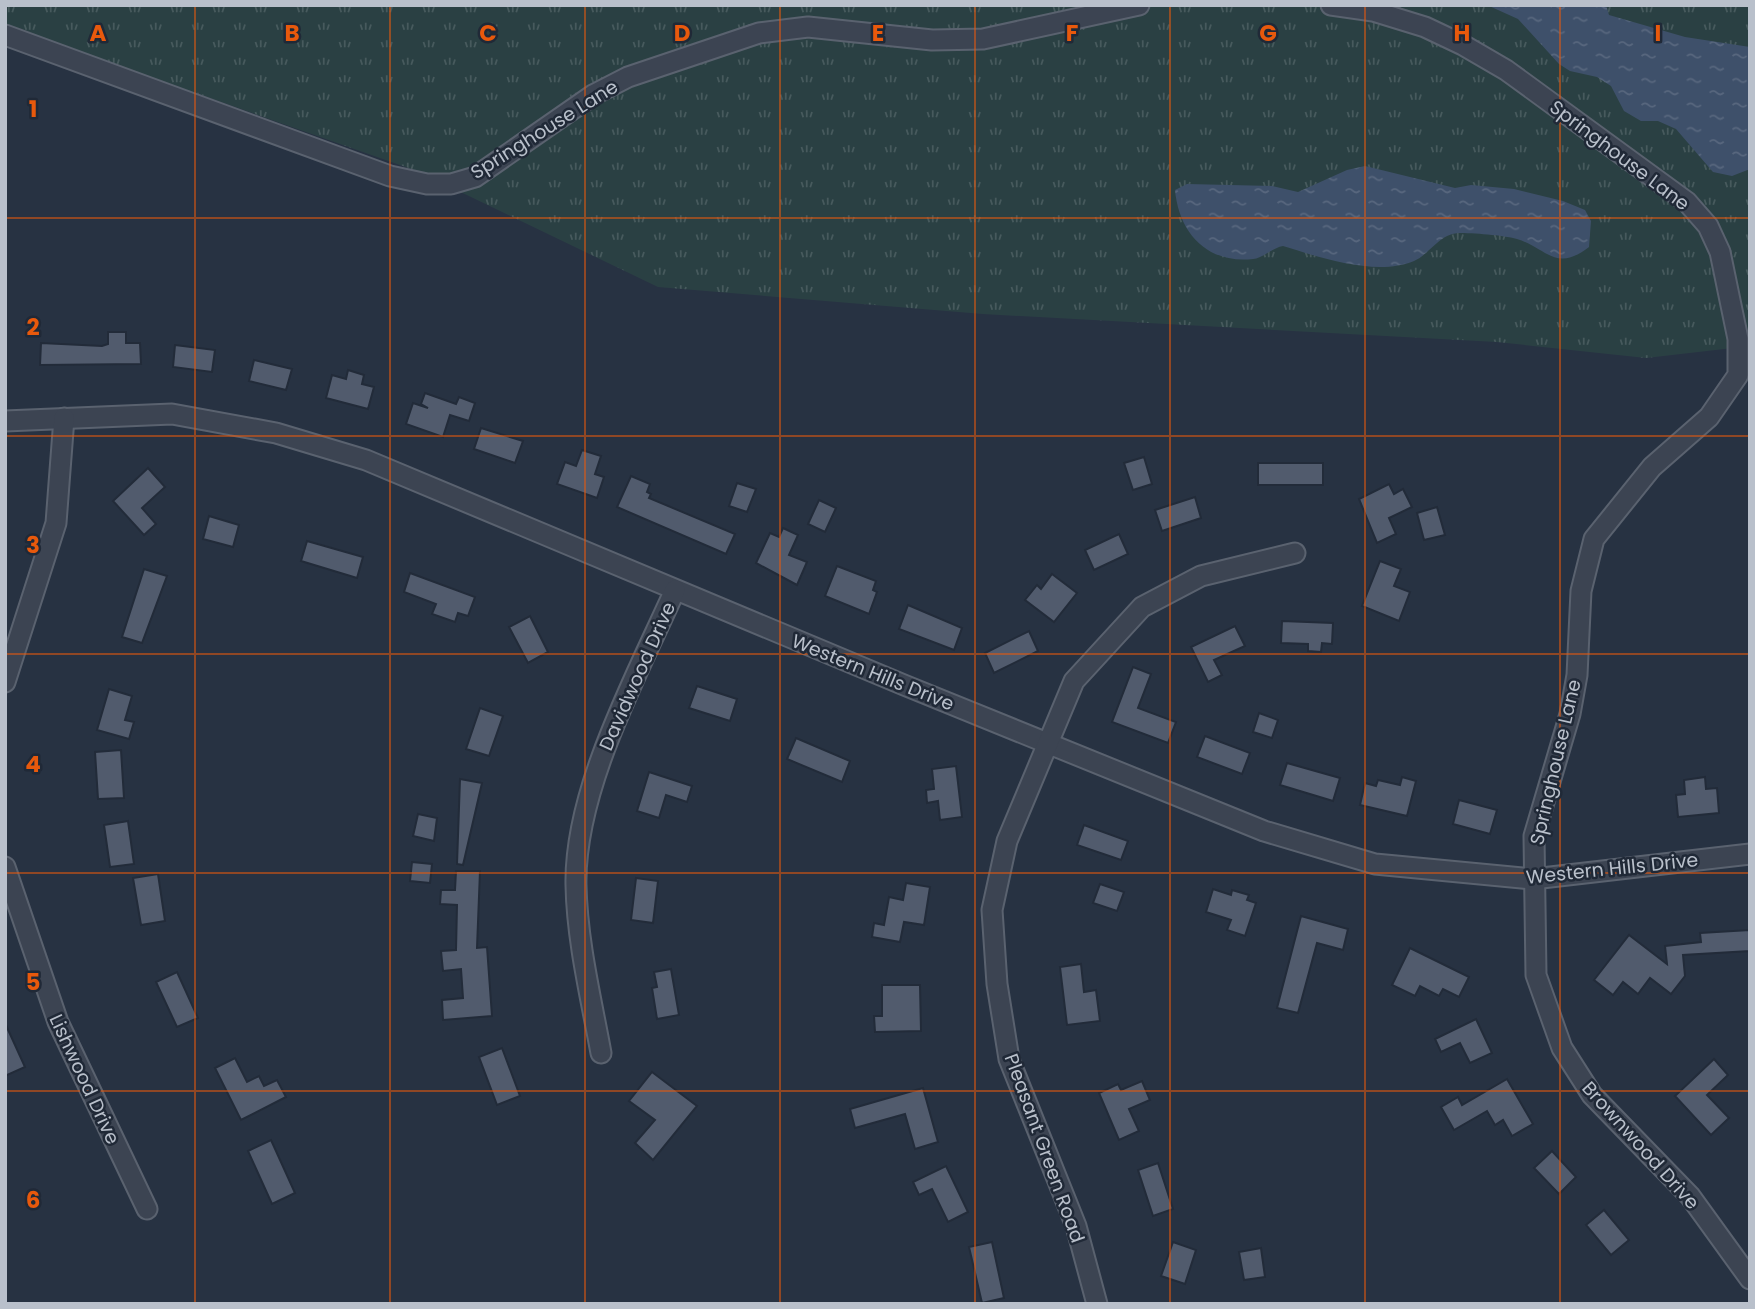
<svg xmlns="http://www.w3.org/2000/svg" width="1755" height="1309" font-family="Poppins,sans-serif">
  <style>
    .grass { fill: url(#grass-tufts) }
    .water { fill: url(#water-ripples) }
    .building { fill: #515b6d; stroke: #222b39; stroke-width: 2 }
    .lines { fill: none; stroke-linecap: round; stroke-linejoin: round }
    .minor-casing { stroke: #5a626f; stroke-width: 23 }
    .minor { stroke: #3c4452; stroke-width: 19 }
    .grid { fill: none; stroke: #e8590c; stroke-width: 2; stroke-opacity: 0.55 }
    .labels { text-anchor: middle; stroke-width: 5; stroke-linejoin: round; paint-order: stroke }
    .street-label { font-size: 19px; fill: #b9c0cb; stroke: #202937 }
    .grid-label { font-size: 23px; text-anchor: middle; font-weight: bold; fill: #e8590c; stroke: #202937; stroke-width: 5; stroke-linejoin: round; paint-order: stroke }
  </style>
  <defs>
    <pattern id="grass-tufts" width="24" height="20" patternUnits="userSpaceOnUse" patternTransform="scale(1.75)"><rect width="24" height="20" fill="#2a4043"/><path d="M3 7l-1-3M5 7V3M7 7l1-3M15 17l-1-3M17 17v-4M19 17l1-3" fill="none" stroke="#475a5d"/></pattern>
    <pattern id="water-ripples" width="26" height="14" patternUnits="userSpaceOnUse" patternTransform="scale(1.75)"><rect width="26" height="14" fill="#3e506a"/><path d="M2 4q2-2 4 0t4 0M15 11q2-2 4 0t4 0" fill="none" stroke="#58677e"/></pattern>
  </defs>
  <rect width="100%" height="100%" fill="#273242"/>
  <polygon class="grass" points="5,5 1750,5 1750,346 1646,358 1497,342 983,314 658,287 417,171 5,26"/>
  <g class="water">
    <polygon points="1487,5 1606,5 1609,15 1685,37 1750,47 1750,169 1732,176 1713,172 1676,129 1658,121 1641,121 1624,111 1611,86 1597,77 1570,71 1559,64 1518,19"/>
    <path d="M1365,166L1455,188L1471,185L1514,189L1563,201L1585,210L1591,221L1589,247C1555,273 1547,248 1517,239C1503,235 1473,233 1458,233C1438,235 1430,254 1414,261C1376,277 1319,257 1283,246C1272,248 1263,258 1253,259C1207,264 1179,233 1175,190L1187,184L1272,186L1298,192L1347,170Z"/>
  </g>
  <g class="building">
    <polygon points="108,332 126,332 126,343 140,343 141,364 40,365 41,343 102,346 108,344"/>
    <polygon points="175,345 215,350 212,372 173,367"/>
    <polygon points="254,360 292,369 286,390 249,381"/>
    <polygon points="348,370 364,375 362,384 374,387 368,409 326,398 332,375 346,379"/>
    <polygon points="425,393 456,404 459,397 475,403 469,421 450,415 443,437 406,424 413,403 428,408 421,404"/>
    <polygon points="481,428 523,441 515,463 474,449"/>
    <polygon points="582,450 601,456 595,474 604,477 597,498 557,484 565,462 576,466"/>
    <polygon points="1144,457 1152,484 1133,490 1124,463"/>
    <rect x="1258" y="463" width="65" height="22"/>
    <polygon points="148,468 165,487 142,508 156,524 144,535 113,501"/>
    <polygon points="631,476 650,484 647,492 651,494 649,498 735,534 726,554 617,507"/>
    <polygon points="737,483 756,489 747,512 729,506"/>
    <polygon points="1389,484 1394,494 1403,489 1412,507 1389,518 1396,534 1377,543 1359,499"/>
    <polygon points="1195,497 1201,518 1162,531 1155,510"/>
    <polygon points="819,500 836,508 825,532 808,524"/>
    <polygon points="1437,507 1445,535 1424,540 1417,513"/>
    <polygon points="209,516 239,525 233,547 203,539"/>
    <polygon points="783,528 798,535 789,555 807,562 797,585 756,563 770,533 779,537"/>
    <polygon points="1119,534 1128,554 1094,570 1085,550"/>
    <polygon points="307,541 363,557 357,578 301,561"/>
    <polygon points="1380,561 1401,569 1394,586 1410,592 1399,621 1362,606"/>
    <polygon points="837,566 876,581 873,590 877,592 869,614 825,596"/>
    <polygon points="144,569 167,576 142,643 122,637"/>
    <polygon points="410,573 475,597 468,616 458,613 455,622 432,614 436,604 404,592"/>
    <polygon points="1052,574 1077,593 1054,622 1025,600 1037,585 1041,589"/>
    <polygon points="908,605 962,628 954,650 899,629"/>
    <polygon points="530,616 548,652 528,663 509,627"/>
    <polygon points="1282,621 1333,623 1332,644 1322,643 1321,652 1308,651 1308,644 1281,643"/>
    <polygon points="1235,626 1245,646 1214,660 1222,675 1208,682 1191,647"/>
    <polygon points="1029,631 1038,651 994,673 985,653"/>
    <polygon points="1133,667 1151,674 1138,708 1176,722 1168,743 1112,722"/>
    <polygon points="697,686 737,699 730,721 689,708"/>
    <polygon points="109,689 132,696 125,720 134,722 129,739 97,730"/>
    <polygon points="480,708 503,716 489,756 466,749"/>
    <polygon points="1259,713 1278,720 1272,738 1253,732"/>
    <polygon points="1205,736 1250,753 1242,774 1197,757"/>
    <polygon points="796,738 850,761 842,782 787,759"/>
    <polygon points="121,750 124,798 98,799 95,752"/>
    <polygon points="1287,763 1340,778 1333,801 1280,785"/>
    <polygon points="956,766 962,817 940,820 938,801 927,803 926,790 934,789 932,769"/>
    <polygon points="649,772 692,786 687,802 666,795 659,818 637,811"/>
    <polygon points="1402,777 1416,781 1407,816 1360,805 1365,783 1376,786 1378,780 1400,785"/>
    <polygon points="1705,777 1706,789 1717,788 1719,813 1678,817 1676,795 1685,794 1684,780"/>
    <polygon points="460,779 482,783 463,865 457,864"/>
    <polygon points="1459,800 1497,810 1490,834 1453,824"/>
    <polygon points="418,814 437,818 434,841 413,836"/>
    <polygon points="128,821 134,864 110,867 104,825"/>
    <polygon points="1084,825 1128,841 1121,860 1077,845"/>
    <polygon points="412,862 432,864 430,883 410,881"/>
    <polygon points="456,871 480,871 477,948 487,947 492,1016 443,1020 442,1000 463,998 461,969 443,971 441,951 456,950 457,905 440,904 441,890 455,890"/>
    <polygon points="158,874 165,921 141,925 133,878"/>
    <polygon points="636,878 658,881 653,923 631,920"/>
    <polygon points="906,883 930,887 924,925 904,922 900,942 872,937 874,923 884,925 889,897 903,900"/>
    <polygon points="1100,884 1124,892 1117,911 1093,903"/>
    <polygon points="1213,889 1231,895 1232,890 1249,895 1247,900 1256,903 1245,936 1227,930 1231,920 1206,912"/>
    <polygon points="1301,916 1348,929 1343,950 1317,943 1298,1013 1277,1008"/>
    <polygon points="1750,930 1750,951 1683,955 1685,976 1671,994 1650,978 1638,994 1623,982 1613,995 1594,980 1629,935 1667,964 1665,946 1701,942 1700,933"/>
    <polygon points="1410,948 1469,977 1459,997 1443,989 1439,996 1420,986 1415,996 1392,985"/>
    <polygon points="1081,964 1084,992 1096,990 1100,1021 1067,1025 1060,967"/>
    <polygon points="671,969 679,1015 657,1019 652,988 657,987 654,972"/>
    <polygon points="177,972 198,1018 177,1027 156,982"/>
    <polygon points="882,985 920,985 921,1031 875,1032 874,1016 882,1016"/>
    <polygon points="1476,1019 1492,1053 1470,1063 1460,1043 1441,1052 1435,1039"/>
    <polygon points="5,1023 25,1067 5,1076"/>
    <polygon points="502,1048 520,1096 497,1105 479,1057"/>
    <polygon points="235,1058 247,1082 259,1076 264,1086 277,1080 286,1097 241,1120 215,1068"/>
    <polygon points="1714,1059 1728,1075 1707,1095 1729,1118 1711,1135 1675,1096"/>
    <polygon points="652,1072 697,1106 653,1160 635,1143 655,1120 629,1101"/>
    <polygon points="1507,1079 1533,1124 1512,1136 1503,1120 1495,1125 1487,1111 1454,1130 1441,1107 1458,1097 1462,1105"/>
    <polygon points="1142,1081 1150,1100 1129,1109 1139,1131 1119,1140 1099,1093 1118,1084 1121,1090"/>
    <polygon points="923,1088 938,1142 915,1149 905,1114 855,1128 850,1109"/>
    <polygon points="271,1140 295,1193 272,1204 248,1151"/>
    <polygon points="1552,1151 1576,1177 1559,1194 1534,1168"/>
    <polygon points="1158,1163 1173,1209 1153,1216 1138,1170"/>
    <polygon points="946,1166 968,1212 948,1222 932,1189 919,1195 913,1182"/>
    <polygon points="1604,1210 1629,1240 1611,1255 1586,1225"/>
    <polygon points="992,1242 1004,1298 982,1303 969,1247"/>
    <polygon points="1173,1242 1196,1250 1185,1284 1161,1276"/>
    <polygon points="1261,1248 1265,1277 1244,1280 1239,1252"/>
  </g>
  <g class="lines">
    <g class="minor-casing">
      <g id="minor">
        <polyline points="1331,5 1373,11 1425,27 1463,45 1506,70 1687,202 1708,226 1720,252 1738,339 1738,375 1709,417 1652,467 1594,539 1581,591 1577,675 1570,714 1534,836 1536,975 1562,1048 1592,1095 1690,1196 1750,1279"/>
        <polyline points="5,35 390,176 427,184 451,184 475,177 593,95 628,77 759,33 808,27 932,40 983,39 1139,5"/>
        <polyline points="5,421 172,414 276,433 366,460 904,685 1264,831 1375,864 1533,879 1750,854"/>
        <polyline points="5,682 56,523 64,418"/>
        <polyline points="5,867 58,1022 147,1209"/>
        <path d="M601,1053C591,998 577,941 576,885C574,790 637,675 675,590"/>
        <polyline points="1097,1304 1076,1226 1009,1059 997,984 992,910 1007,841 1074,681 1142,607 1201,576 1295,553"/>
      </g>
    </g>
    <use href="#minor" class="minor"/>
  </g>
  <path class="grid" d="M195,5V1304M390,5V1304M585,5V1304M780,5V1304M975,5V1304M1170,5V1304M1365,5V1304M1560,5V1304M5,218H1750M5,436H1750M5,654H1750M5,873H1750M5,1091H1750"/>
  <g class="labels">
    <g class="street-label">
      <text transform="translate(544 129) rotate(-32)" y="7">Springhouse Lane</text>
      <text transform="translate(1620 155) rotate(37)" y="7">Springhouse Lane</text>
      <text transform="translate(873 672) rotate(22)" y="7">Western Hills Drive</text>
      <text transform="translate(637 676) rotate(-66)" y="7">Davidwood Drive</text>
      <text transform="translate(1555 762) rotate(-77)" y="7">Springhouse Lane</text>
      <text transform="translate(1612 868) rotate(-6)" y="7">Western Hills Drive</text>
      <text transform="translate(85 1079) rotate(65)" y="7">Lishwood Drive</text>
      <text transform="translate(1641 1145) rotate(48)" y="7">Brownwood Drive</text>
      <text transform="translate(1045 1148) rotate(70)" y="7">Pleasant Green Road</text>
    </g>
  </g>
  <g class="grid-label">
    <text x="98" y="41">A</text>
    <text x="292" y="41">B</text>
    <text x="488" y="41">C</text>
    <text x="682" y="41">D</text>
    <text x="878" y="41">E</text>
    <text x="1072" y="41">F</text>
    <text x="1268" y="41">G</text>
    <text x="1462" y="41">H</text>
    <text x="1658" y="41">I</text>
    <text x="33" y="117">1</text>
    <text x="33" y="335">2</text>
    <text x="33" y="553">3</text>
    <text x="33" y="772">4</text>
    <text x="33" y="990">5</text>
    <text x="33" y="1208">6</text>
  </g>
  <rect width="1755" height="1309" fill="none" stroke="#b9c0cb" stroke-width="14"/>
</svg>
